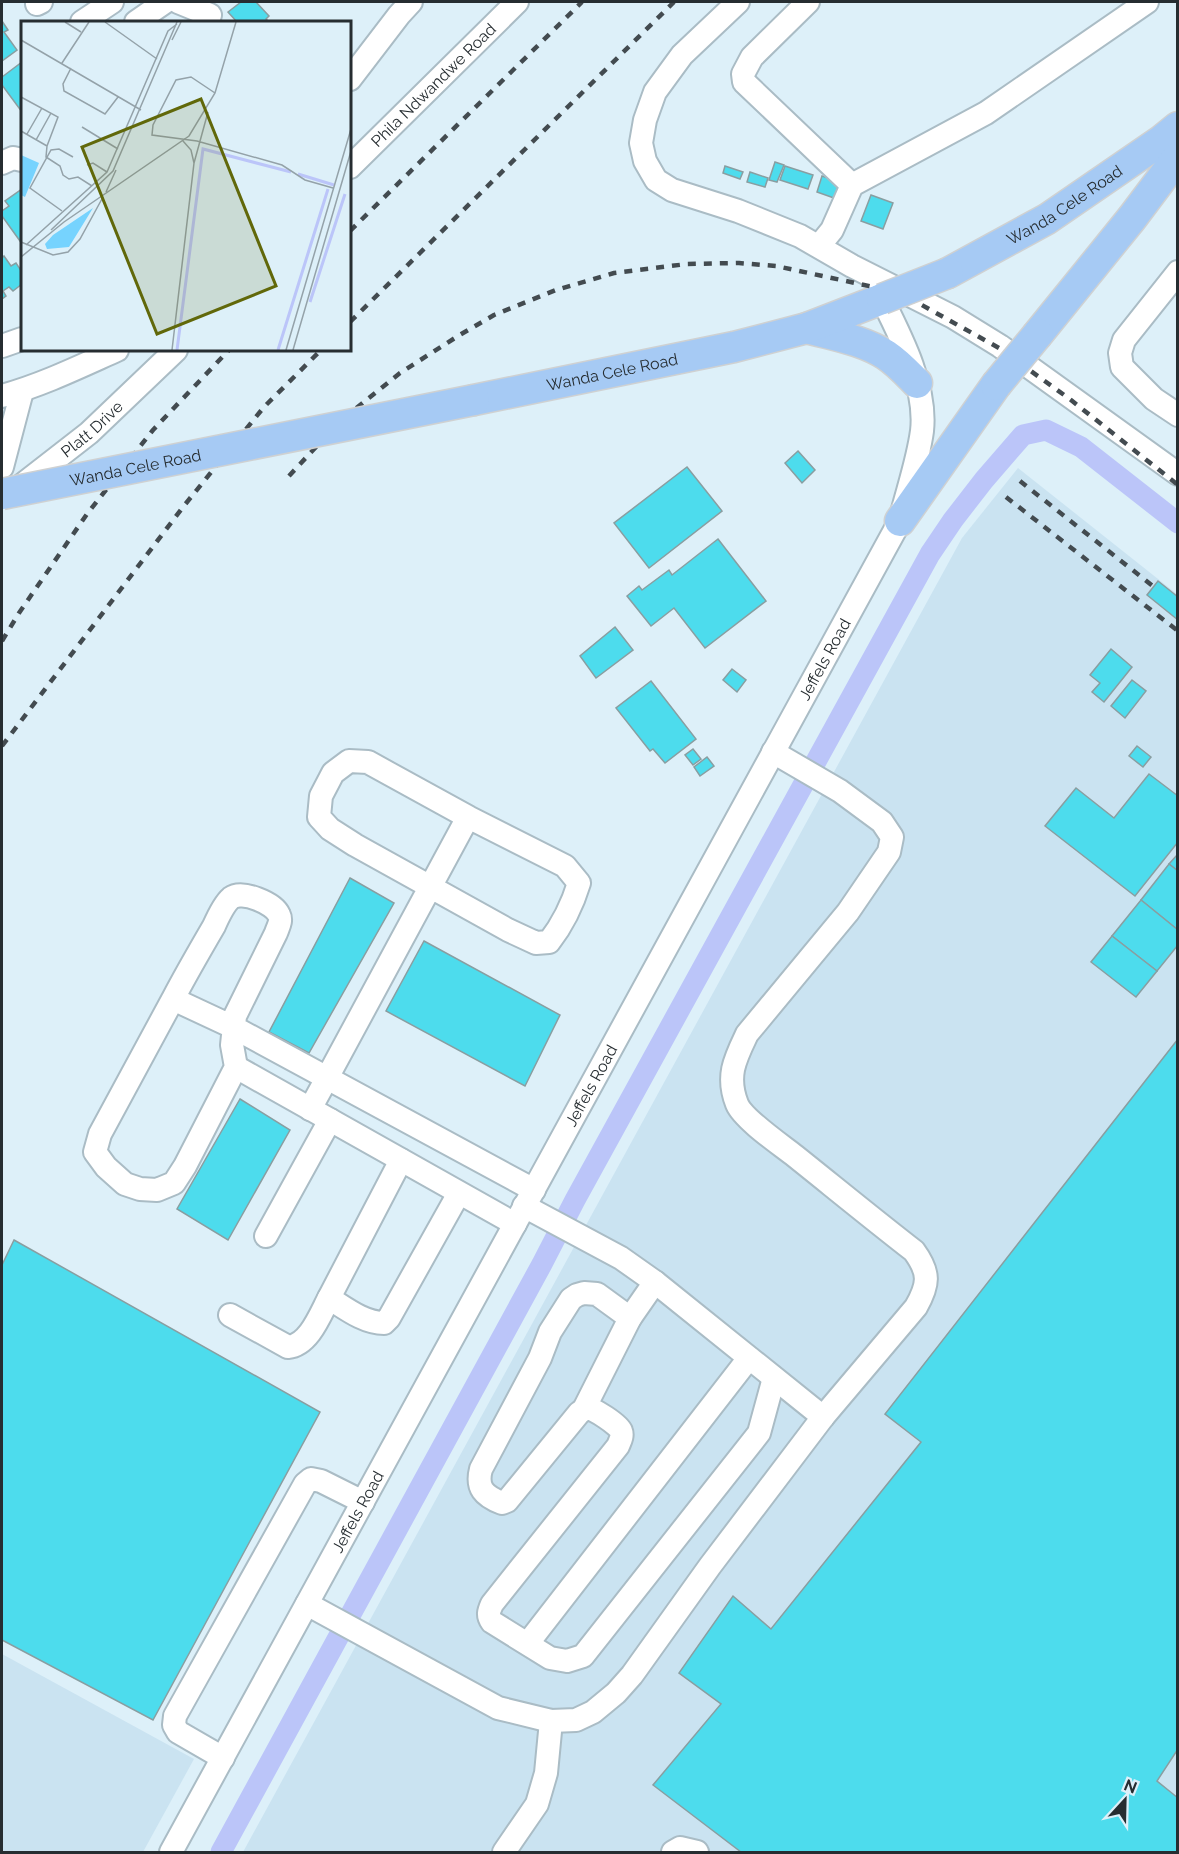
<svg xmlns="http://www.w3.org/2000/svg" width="1179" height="1854" font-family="Raleway,sans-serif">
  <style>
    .built { fill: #cae3f1 }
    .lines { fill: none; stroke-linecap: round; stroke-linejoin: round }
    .canal { stroke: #bbc5f9; stroke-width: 21 }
    .building { fill: #4ddced; stroke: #899ea1; stroke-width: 1.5 }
    .minor-casing { stroke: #aabcc5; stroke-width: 26 }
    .major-casing { stroke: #cfd1d2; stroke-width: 33 }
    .minor { stroke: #fff; stroke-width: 22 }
    .major { stroke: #a6caf4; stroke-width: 30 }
    .rail { stroke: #434b50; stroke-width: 4.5; stroke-dasharray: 8 8; stroke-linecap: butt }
    .major-bridge-casing { stroke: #cfd1d2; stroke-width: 33; stroke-linecap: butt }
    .major-bridge { stroke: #a6caf4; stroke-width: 30 }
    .labels { text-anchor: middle; stroke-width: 5; stroke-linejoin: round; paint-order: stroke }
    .street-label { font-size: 16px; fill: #262d31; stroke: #ddf0f9 }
    .inset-river { fill: none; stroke: #bbc5f9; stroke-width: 3 }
    .inset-road { fill: none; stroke: #94a2a9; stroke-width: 1.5 }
    .view { fill: #61680a; fill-opacity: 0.15; stroke: #61680a; stroke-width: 3 }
    .inset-edge { fill: none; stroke: #262d31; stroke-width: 3 }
  </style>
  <rect width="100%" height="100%" fill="#ddf0f9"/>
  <g class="built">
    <polygon points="1018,468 1177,594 1177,1852 243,1852 962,538"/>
    <polygon points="2,1654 194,1759 143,1852 2,1852"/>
  </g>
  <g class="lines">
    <polyline class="canal" points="221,1852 542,1264 575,1200 930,554 953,520 984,480 1023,435 1046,430 1081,447 1178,523"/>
  </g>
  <g class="building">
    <polygon points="241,2 256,2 269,16 266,19 269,22 237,22 228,12"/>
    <polygon points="2,21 8,30 4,32 17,50 2,61"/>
    <polygon points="22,62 22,112 2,85 2,77"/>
    <polygon points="775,162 784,165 777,182 769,180"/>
    <polygon points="725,166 743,172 740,179 723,173"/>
    <polygon points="785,166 813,175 808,189 780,180"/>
    <polygon points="750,172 768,178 765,187 747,182"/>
    <polygon points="822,176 840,182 834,198 817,192"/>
    <polygon points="22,189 22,239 20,241 2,216 2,211 9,206 5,201"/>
    <polygon points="871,195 893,203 883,229 861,221"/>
    <polygon points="4,256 11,266 16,263 22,272 22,284 13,291 9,287 3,291 6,296 2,299 2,258"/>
    <polygon points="798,451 815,470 802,483 785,463"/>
    <polygon points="687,467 722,511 649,568 614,523"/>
    <polygon points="718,539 766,601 705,648 674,608 651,626 627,596 639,586 642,590 669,570 672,575"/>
    <polygon points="1158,581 1178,597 1178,620 1147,595"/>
    <polygon points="615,627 633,650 596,678 580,656"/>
    <polygon points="1111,649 1132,667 1104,702 1092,692 1100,683 1090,675"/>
    <polygon points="732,669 746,680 737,692 723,680"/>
    <polygon points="1132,680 1146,691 1125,718 1111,706"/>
    <polygon points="651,681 696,739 665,763 653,749 650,751 616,708"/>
    <polygon points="1137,746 1151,757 1143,767 1129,756"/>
    <polygon points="693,749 701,759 693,765 685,755"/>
    <polygon points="707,757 714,766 700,776 694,767"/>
    <polygon points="1149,774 1178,796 1178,842 1135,896 1045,826 1076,788 1114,818"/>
    <polygon points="1178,854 1178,871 1169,864"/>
    <polygon points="1169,864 1178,871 1178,930 1141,900"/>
    <polygon points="350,878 394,903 309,1053 269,1032"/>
    <polygon points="1141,900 1178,930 1178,945 1157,971 1112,936"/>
    <polygon points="1112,936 1157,971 1136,997 1091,962"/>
    <polygon points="424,941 560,1015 525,1086 386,1011"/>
    <polygon points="1178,1039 1178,1749 1157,1781 1178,1798 1178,1852 741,1852 653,1785 721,1704 679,1673 733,1596 771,1629 921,1442 885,1414"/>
    <polygon points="240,1099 290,1130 228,1240 177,1209"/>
    <polygon points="14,1240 320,1412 153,1720 2,1640 2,1265"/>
  </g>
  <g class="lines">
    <g class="minor-casing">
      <g id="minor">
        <polyline points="178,2 210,15"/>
        <polyline points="738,2 682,55 655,92 645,120 641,143 645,161 656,180 672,190 738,211 800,236 852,266 953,317 1000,346 1178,474"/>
        <polyline points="808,2 752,57 743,74 744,82 852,185"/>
        <polyline points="37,4 41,2"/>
        <polyline points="82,22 112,2"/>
        <polyline points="136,22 165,2"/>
        <polyline points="350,79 399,15 411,2"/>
        <polyline points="2,163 13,158 22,160"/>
        <path id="s1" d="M350,167L517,2"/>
        <polyline points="819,246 832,230 852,185 986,113 1147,2"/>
        <polyline points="1178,272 1124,340 1120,353 1122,367 1154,399 1178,415"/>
        <polyline points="2,346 22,339"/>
        <path d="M2,396C42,385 79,367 117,350"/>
        <polyline points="2,467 22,391"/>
        <path id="s2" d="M17,489L89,433L176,350"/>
        <path d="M173,999C186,974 200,950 214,926C218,917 224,904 231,898C242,890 274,903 279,915C282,921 278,927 276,933L235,1016L232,1045L236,1067L185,1166L174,1183L157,1190L140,1189L125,1184L106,1167L95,1152L100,1134L173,999L233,1027L534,1190"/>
        <polyline points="236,1067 515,1224"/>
        <path d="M310,1109L327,1078L468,817L565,866L579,883C572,906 563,924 549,942L536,943L508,930L355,845L330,829L319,817L321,796L333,773L349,761L368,762L468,817"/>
        <path d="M401,1160L329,1298C345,1308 364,1323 384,1323L389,1318L459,1193"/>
        <polyline points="524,1206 621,1258 655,1282 823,1417"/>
        <polyline points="266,1236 330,1120"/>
        <path d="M230,1315L288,1347C309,1345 320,1315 329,1298"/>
        <path d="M630,1318L597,1294L584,1293L577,1295L571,1299L550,1332L540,1358L481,1469C476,1488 484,1496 502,1503L507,1501L579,1413C582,1411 584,1409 587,1408C593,1408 619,1425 621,1431C623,1436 620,1441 618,1446L492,1604C489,1611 487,1615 492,1622L550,1658L567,1661L583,1656L759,1433L774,1378"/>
        <polyline points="584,1409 630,1318 655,1282"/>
        <path d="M307,1604L498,1708L551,1721L576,1720L593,1712L616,1693L632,1675L710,1566L823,1417L916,1307C929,1284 930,1273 914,1251C874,1220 835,1188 795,1156C781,1145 743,1119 737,1104C726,1076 735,1059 747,1034L848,912L889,852L892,837L882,822L840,791L773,752"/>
        <polyline points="528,1643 749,1358"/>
        <polyline points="223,1758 178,1732 174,1725 175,1716 305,1484 311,1479 321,1481 363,1502"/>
        <path id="s3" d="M171,1852L900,521C907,492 918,461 922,431C927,387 901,337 882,299"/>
        <polyline points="504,1852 537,1804 546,1773 551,1721"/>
        <polyline points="673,1852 680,1848 697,1852"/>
      </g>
    </g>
    <g class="major-casing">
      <g id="major">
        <path id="s4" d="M948,273L1047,219L1162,140L1178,127"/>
        <path d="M807,328C832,335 863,340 886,355C898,363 907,373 917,383"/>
        <polyline points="1038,334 1132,218 1178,157"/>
        <path id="s5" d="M474,400L734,347L807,328L882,299"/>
        <polyline points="900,521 996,385"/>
      </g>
    </g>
    <use href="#minor" class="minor"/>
    <use href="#major" class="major"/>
    <g class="rail">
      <polyline points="350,231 582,2"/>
      <polyline points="350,322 674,2"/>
      <polyline points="289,476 340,421 400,373 458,336 494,315 556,290 614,273 687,264 739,263 776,266 883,289 920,304 999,348 1071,400 1178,485"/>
      <polyline points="1020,481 1154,587"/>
      <polyline points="1006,497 1178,631"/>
      <polyline points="2,641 19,613 87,514 153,430 229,350"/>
      <polyline points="2,746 183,507 264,407 321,350"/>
    </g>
    <g class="major-bridge-casing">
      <g id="major-bridge">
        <polyline points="882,299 948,273"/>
        <polyline points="996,385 1038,334"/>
        <path id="s6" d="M2,494L474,400"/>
      </g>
    </g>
    <use href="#major-bridge" class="major-bridge"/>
  </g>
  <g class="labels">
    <g class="street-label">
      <text dy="6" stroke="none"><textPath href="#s1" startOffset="117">Phila Ndwandwe Road</textPath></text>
      <text dy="6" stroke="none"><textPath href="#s4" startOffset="135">Wanda Cele Road</textPath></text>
      <text dy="6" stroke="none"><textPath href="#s5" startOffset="141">Wanda Cele Road</textPath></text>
      <text dy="6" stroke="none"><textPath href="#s2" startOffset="96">Platt Drive</textPath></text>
      <text dy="6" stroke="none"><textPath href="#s6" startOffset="136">Wanda Cele Road</textPath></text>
      <text dy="6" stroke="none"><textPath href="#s3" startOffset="1360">Jeffels Road</textPath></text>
      <text dy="6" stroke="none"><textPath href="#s3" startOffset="874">Jeffels Road</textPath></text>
      <text dy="6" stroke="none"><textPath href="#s3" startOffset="388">Jeffels Road</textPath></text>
    </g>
  </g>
  <g transform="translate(21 21)">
    <rect width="330" height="330" fill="#ddf0f9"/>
    <path d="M0,134L18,142L4,176L0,174ZM72,187L48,226L26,228L24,223L32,214Z" fill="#76d3fe"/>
    <path class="inset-river" d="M277,153L313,164M289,281L324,173M156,329L182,128L270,151M257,329L307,168"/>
    <path class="inset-road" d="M44,1L60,11M84,1L136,38M0,19L120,89M151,19L160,1M41,42L68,1M50,47L42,63L43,70L84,93L97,76M194,72L170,56L155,59L132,104L131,114L176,120L261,144L284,159L312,167M0,76L37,96L26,125M61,106L97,128M0,110L26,125L25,136L39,145L42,154L48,158L57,156L71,165M6,113L21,87M15,119L30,92M173,142L187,91M66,144L72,142L86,151M85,171L95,149M41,190L9,167L30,129L38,128L52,136M30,209L92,150L156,1M0,221L32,234L47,231L59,218L82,176M5,224L86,151L147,10L156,3M0,236L43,201L168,115L194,72L215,1M151,329L173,142L170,129L162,120M265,329L330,108M272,329L330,130"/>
    <path class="view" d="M180,78L255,265L136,313L61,126Z"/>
    <rect width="330" height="330" class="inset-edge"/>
  </g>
  <rect width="1179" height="1854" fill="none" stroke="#262d31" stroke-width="6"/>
  <g transform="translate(1125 1800) rotate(22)" stroke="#ddf0f9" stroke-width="4.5" paint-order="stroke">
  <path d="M0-4.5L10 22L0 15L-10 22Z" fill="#262d31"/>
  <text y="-9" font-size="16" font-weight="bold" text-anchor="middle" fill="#262d31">N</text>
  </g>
</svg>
